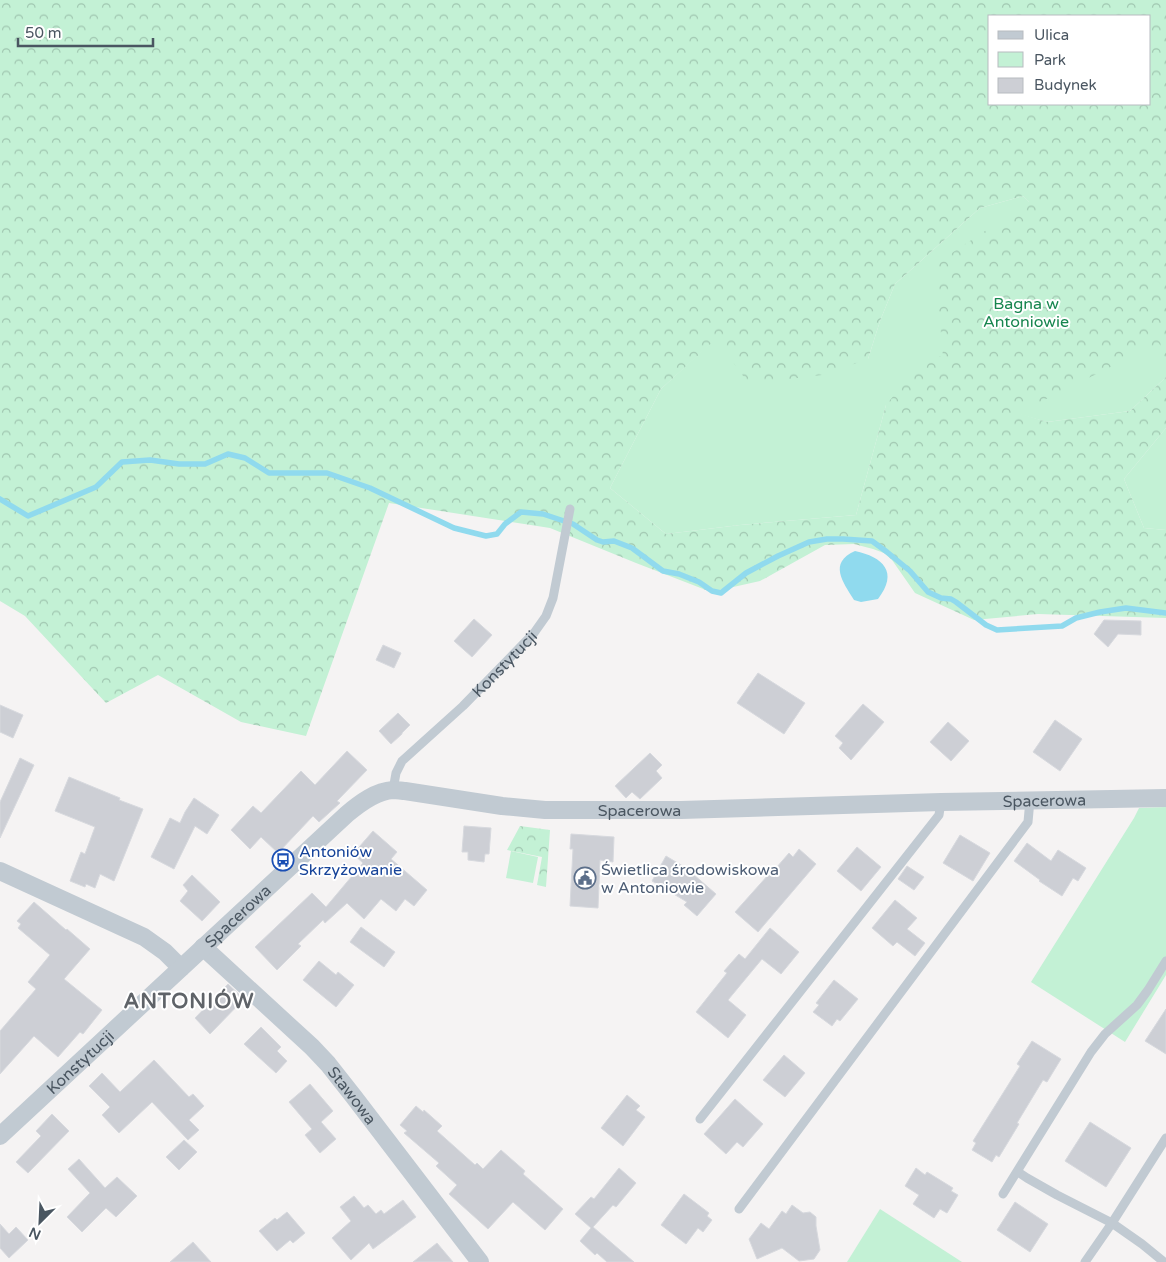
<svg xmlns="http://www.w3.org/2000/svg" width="1166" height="1262" font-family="'Varela Round',sans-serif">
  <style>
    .green { fill: #c3f1d5 }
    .forest { fill: url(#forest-crowns); fill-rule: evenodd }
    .water { fill: #90daee }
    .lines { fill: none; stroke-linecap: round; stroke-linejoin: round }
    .stream { stroke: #90daee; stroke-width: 5.5 }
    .building { fill: #cdcfd5; stroke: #d7d9de }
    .service { stroke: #c1cad2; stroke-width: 9 }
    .minor { stroke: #c1cad2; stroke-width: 18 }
    .labels { text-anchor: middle; stroke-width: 4; stroke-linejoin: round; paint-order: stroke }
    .park-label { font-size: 16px; fill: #17864f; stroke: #fff }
    .street-label { font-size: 16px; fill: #4a5661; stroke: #fff }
    .transit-label { font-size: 16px; fill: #164399; stroke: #fff; text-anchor: start }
    .service-label { font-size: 16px; fill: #4e5e75; stroke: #fff; text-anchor: start }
    .district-label { font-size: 21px; font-weight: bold; letter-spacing: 1px; fill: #5f6368; stroke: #fff }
  </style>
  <defs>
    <pattern id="forest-crowns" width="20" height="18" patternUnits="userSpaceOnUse" patternTransform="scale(1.25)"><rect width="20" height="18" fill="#c3f1d5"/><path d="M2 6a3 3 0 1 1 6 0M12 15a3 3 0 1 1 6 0" fill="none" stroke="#a0c6b0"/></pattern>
  </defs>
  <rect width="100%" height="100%" fill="#f5f3f3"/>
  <g class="green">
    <polygon points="1023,196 1066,238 1166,240 1166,377 1130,411 1047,422 1001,409 886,405 856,515 740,525 666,534 610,488 661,389 716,338 868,359 880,321 895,284 980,208"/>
    <polygon points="1166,428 1166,530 1144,528 1124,479"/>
    <polygon points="1166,807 1166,975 1125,1042 1031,982 1134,818 1139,808"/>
    <polygon points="511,851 538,857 533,883 506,878"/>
    <polygon points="880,1209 962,1262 847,1262"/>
  </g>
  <g class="forest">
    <path d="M0,0H1166V360L1159,343L1018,413L1047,422L1130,411L1166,377V428L1124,479L1144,528L1166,530V618L1038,614L974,620L915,593L892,560L884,553L873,549L854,544L825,545L760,581L711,592L636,563L550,528L389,503L306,736L241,722L158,675L106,703L25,616L0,601ZM990,16H1150V104H990ZM1023,196L1029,202L935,264L943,357L928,354L886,405L856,515L740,525L666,534L610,488L661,389L716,339L749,384L822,375L868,359L880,321L895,284L980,208Z"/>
    <polygon points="520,826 550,830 546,887 537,885 542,857 507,850"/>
  </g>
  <path class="water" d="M855,551C883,557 899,572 878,599L861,602L854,600C843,582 828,563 855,551Z"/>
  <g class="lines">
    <polyline class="stream" points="0,499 28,516 96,487 122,462 150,460 179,464 205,464 228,454 245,458 269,473 327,473 370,488 454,528 486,536 497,534 505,524 521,512 543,514 573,524 597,540 603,542 614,541 632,548 663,571 679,574 699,582 712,591 721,593 746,573 778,556 809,542 827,539 843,539 872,541 887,552 910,571 928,592 941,598 951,599 956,602 986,625 997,630 1062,626 1076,618 1100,612 1126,608 1166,613"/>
  </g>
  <g class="building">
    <polygon points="474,619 492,635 472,657 454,641"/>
    <polygon points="1104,620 1141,621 1141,635 1118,634 1108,647 1094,634"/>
    <polygon points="383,645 401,653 394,668 376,660"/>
    <polygon points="758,673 805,703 784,734 737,703"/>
    <polygon points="863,704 884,722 851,760 839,748 843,743 835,736"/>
    <polygon points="0,705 23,715 13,738 0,732"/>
    <polygon points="398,713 410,725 402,733 402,734 391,744 379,731"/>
    <polygon points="1055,720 1082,739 1060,771 1033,752"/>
    <polygon points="948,722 969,741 951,761 930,742"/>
    <polygon points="347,751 367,770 337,801 340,803 319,822 313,816 278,853 261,837 250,849 231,830 253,806 261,813 301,771 315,785"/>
    <polygon points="650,753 662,765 656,771 662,778 640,799 632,792 626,798 615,786"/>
    <polygon points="20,758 34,765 0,838 0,802"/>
    <polygon points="69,777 120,798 119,800 143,809 114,881 100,874 95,888 86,884 85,887 70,881 81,852 85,854 95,827 55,811"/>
    <polygon points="194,798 219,815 207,834 195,826 174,869 151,857 170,818 180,823 185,812"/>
    <polygon points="464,826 491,828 489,854 485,854 484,862 468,860 468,852 462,852"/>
    <polygon points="373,831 397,852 391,859 427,890 414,906 405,899 396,911 381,899 364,919 347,903 325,923 323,920 298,944 301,946 277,970 255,947 312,893 326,907 363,863 353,854"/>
    <polygon points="571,834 614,837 613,862 600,860 598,908 570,906 573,849 570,849"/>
    <polygon points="960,835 990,853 973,881 943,863"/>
    <polygon points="1027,843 1051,861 1058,850 1086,868 1078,881 1073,878 1062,896 1039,881 1040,880 1014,861"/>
    <polygon points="857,847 881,867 861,891 837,871"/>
    <polygon points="799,849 816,864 758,932 735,912 769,874 770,875 789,853 793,857"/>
    <polygon points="666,856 686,868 716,894 697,916 684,905 687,902 652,881"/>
    <polygon points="907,866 924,877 914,890 898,879"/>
    <polygon points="192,875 220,902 202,921 180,901 188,891 183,885"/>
    <polygon points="895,900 917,918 907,929 925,943 915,956 897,942 893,946 872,928"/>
    <polygon points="34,902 66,930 67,929 90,949 64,979 102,1010 83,1034 80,1032 58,1057 34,1036 0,1074 0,1031 36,989 28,982 50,955 18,928 21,924 17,921"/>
    <polygon points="361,927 395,952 384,967 350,942"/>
    <polygon points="770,928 799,952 781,974 762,959 728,1000 746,1015 728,1038 696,1012 727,973 724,971 739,954 745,959"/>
    <polygon points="319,961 336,975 338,972 354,985 336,1007 303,980"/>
    <polygon points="834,980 858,999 840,1021 837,1019 832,1026 813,1012 819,1005 816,1003"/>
    <polygon points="228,984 244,999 210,1034 195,1018"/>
    <polygon points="1166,1009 1166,1054 1145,1041"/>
    <polygon points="261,1027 281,1047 277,1051 287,1061 276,1073 244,1044"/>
    <polygon points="1032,1041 1061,1059 1047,1082 1043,1080 1017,1123 1019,1124 999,1157 996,1155 992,1162 972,1150 976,1143 973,1141 1020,1066 1017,1064"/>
    <polygon points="784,1055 805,1073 785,1097 763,1080"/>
    <polygon points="154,1060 189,1097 193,1094 204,1106 189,1120 199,1130 188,1140 152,1102 119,1133 102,1115 110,1107 89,1086 102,1073 120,1092"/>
    <polygon points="310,1084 333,1111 321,1122 336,1139 320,1153 305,1135 312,1129 289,1102"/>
    <polygon points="627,1095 640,1106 636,1110 645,1117 623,1146 601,1128"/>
    <polygon points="735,1099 763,1124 743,1147 737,1142 726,1154 704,1134"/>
    <polygon points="416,1106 423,1112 424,1110 442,1126 437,1131 475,1165 477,1163 483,1169 501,1150 525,1171 523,1174 563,1209 545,1230 513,1202 488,1229 449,1194 457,1185 436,1166 439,1163 404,1133 407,1131 400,1125"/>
    <polygon points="52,1114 69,1131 28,1173 16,1162 41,1136 36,1131"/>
    <polygon points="1090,1122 1131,1148 1106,1187 1065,1161"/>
    <polygon points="184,1140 197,1152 179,1170 166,1157"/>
    <polygon points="79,1159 105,1188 117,1177 137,1196 116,1217 106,1208 82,1232 67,1217 90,1193 68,1169"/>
    <polygon points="619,1168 636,1183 616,1207 613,1205 593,1227 634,1262 607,1262 597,1253 595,1255 580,1241 591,1228 575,1214 591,1197 594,1199"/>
    <polygon points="916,1168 925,1175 927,1172 953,1188 951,1191 958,1195 947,1213 940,1209 934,1218 913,1204 919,1195 905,1186"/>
    <polygon points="684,1194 709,1213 707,1216 712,1220 703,1232 698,1228 686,1244 661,1225"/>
    <polygon points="354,1196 364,1208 368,1205 376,1214 381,1210 384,1214 403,1200 416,1217 373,1249 369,1243 351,1260 332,1238 351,1221 340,1207"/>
    <polygon points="1015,1202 1048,1224 1030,1252 997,1230"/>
    <polygon points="792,1205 803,1213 810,1212 816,1217 816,1226 820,1250 814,1259 799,1261 782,1248 757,1259 749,1239 761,1223 769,1229 782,1211 786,1214"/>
    <polygon points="287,1212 305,1233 293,1243 290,1240 277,1251 259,1231 275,1218 277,1220"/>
    <polygon points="0,1224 9,1234 16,1227 28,1240 9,1258 0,1248"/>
    <polygon points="193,1242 211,1262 170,1262"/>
    <polygon points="437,1243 453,1262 413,1262"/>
  </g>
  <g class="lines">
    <g class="service">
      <path id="s1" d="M393,790L396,773L402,761L463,706L534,633L546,616L553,598L570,509"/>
      <polyline points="700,1119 939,815 941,802"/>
      <polyline points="1018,1172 1027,1178 1057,1195 1112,1223 1142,1244 1164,1262"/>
      <polyline points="1003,1194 1091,1052 1105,1034 1137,1005 1148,990 1166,961"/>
      <polyline points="739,1209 1028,822 1030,800"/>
      <polyline points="1085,1262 1112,1223 1166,1138"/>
    </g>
    <g class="minor">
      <polyline points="0,871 144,937 165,952 181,968"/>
      <path id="s2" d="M203,947L312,1047L328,1064L354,1097L480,1262"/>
      <path id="s3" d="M0,1136L347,814C360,803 376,791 393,790C397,790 402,791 405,791L502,806L545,810H681L941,802L1166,798"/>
    </g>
  </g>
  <defs>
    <g id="bus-ring" transform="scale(1.125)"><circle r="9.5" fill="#fff" stroke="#1a4fb4" stroke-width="1.5"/><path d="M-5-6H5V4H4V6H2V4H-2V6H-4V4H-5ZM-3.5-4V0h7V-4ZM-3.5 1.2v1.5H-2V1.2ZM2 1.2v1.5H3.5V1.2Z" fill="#1a4fb4"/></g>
    <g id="civic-ring" transform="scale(1.125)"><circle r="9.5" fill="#fff" stroke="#5c6f8a" stroke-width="1.5"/><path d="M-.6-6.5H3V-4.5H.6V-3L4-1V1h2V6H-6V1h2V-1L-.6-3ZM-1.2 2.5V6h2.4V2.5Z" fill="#5c6f8a"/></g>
  </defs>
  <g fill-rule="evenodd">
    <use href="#bus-ring" x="283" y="860"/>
    <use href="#civic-ring" x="585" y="878"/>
  </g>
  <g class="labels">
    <g class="park-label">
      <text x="1026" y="309">Bagna w<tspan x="1026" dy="18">Antoniowie</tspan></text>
    </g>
    <g class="street-label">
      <text dy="6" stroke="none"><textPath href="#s1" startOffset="172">Konstytucji</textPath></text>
      <text dy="6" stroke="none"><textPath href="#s3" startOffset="1179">Spacerowa</textPath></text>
      <text dy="6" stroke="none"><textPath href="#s3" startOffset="774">Spacerowa</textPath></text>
      <text dy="6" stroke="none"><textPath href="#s3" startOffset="324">Spacerowa</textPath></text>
      <text dy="6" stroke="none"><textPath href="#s3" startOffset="109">Konstytucji</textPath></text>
      <text dy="6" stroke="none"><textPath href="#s2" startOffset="211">Stawowa</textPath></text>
    </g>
    <g class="transit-label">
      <text x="299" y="857">Antoniów<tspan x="299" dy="18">Skrzyżowanie</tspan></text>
    </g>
    <g class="service-label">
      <text x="601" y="875">Świetlica środowiskowa<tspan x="601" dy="18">w Antoniowie</tspan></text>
    </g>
    <g class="district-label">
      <text x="189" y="1008">ANTONIÓW</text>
    </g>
  </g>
  <rect x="988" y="15" width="162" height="90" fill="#ffffff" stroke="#b7bbc0"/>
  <rect x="998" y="31" width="25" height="8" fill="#c1cad2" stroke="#b7bbc0"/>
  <text x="1034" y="40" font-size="15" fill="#4a5661">Ulica</text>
  <rect x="998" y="52" width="25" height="15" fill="#c3f1d5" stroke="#b7bbc0"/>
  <text x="1034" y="65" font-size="15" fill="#4a5661">Park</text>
  <rect x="998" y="78" width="25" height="15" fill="#cdcfd5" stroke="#b7bbc0"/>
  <text x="1034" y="90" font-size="15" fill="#4a5661">Budynek</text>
  <g transform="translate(40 1222) rotate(204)" stroke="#ffffff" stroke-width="4" paint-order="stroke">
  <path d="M0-4L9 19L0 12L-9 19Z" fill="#4a5661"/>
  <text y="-8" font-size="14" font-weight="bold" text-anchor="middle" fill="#4a5661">N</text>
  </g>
  <path d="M18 38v8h135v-8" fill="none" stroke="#4a5661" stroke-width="2.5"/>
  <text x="25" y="38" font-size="15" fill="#4a5661" stroke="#ffffff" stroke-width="4" paint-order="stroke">50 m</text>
</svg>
